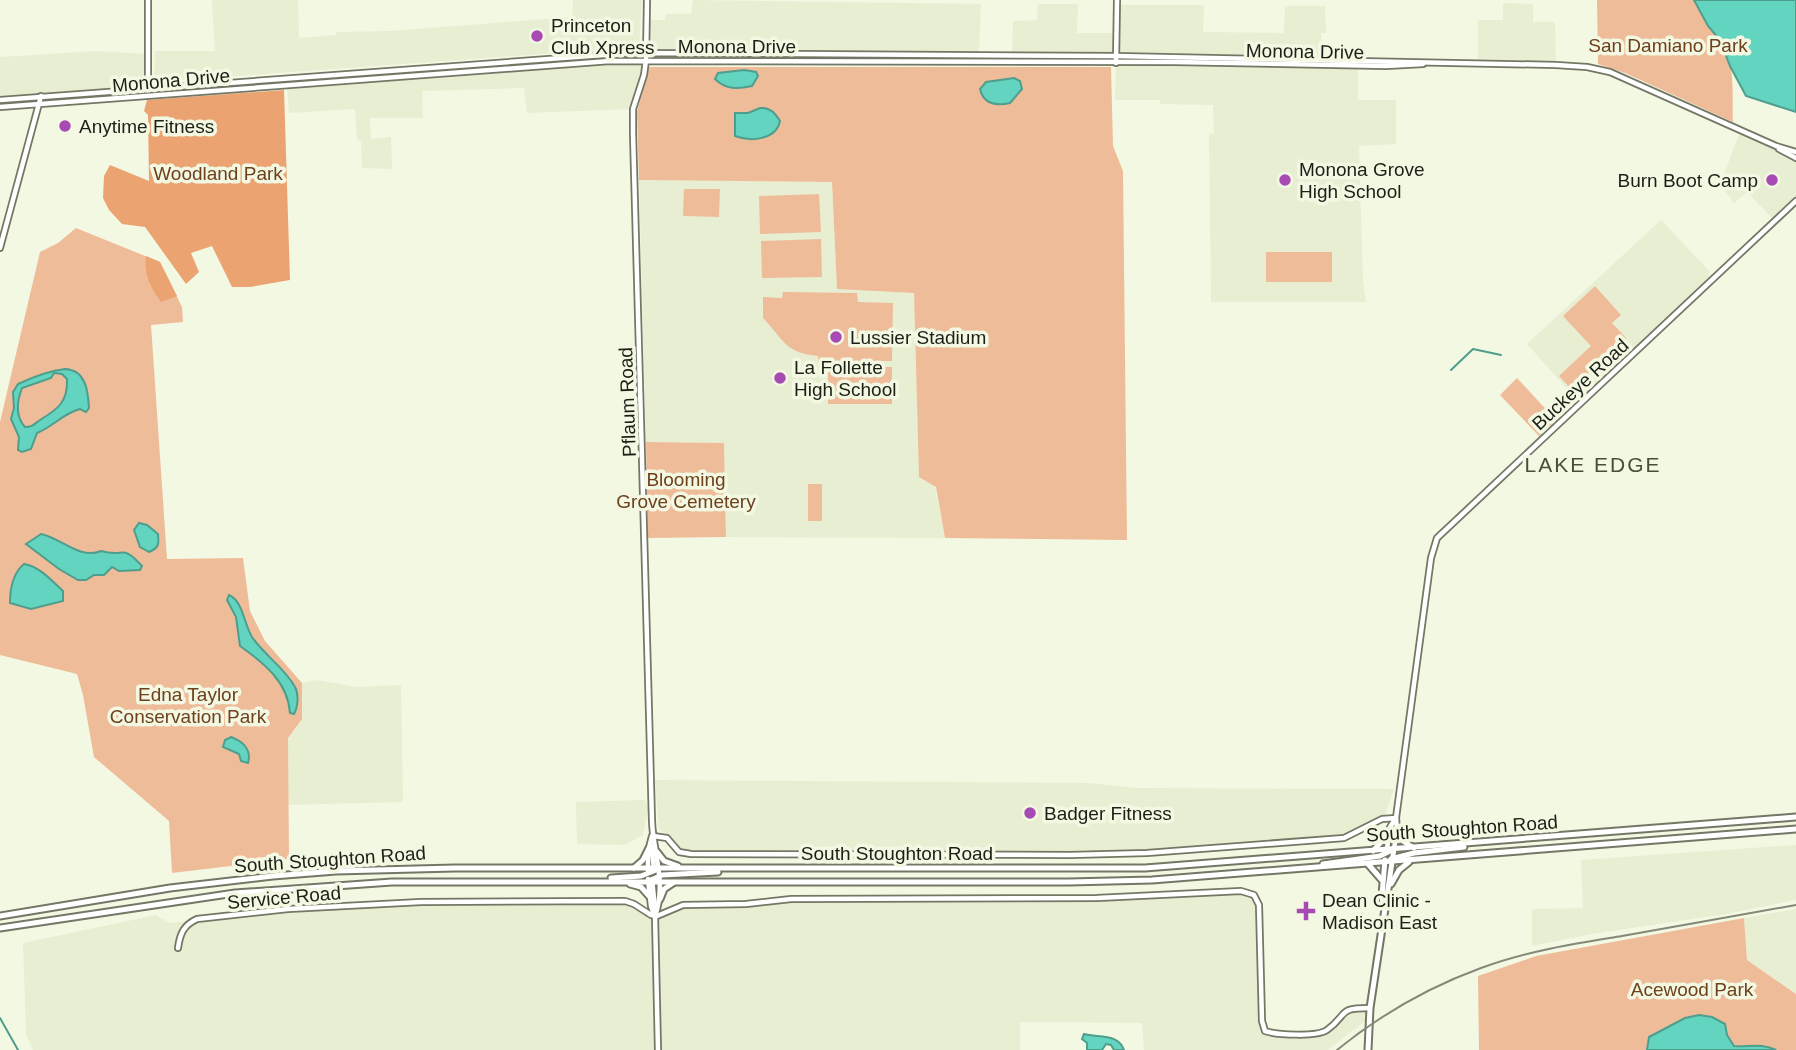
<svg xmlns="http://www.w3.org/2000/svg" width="1796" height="1050" font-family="Arial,sans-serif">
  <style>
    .built { fill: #e8eed2 }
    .green { fill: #efbc99 }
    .forest { fill: #eba371 }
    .water { fill: #63d4bf; stroke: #4e9e8d; stroke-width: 2; fill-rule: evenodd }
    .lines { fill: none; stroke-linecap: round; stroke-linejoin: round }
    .stream { stroke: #4e9e8d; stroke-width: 2 }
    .minor-casing { stroke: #737765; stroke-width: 8 }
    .major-casing { stroke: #737765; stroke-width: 9 }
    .minor { stroke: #fff; stroke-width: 4.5 }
    .major { stroke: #fff; stroke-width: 5 }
    .rail { stroke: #848879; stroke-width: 2 }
    .poi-dot { fill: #a84ab3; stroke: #f3f8e3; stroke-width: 2.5 }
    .labels { text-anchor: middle; stroke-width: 7; stroke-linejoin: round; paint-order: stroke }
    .poi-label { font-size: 19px; fill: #1d1f17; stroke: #f3f8e3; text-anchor: start }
    .park-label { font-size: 19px; fill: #6f401c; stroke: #f3f8e3 }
    .street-label { font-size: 19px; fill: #1d1f17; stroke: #f3f8e3 }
    .neighbourhood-label { font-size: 21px; letter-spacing: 2px; fill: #494d3c; stroke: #f3f8e3 }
  </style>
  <rect width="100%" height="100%" fill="#f3f8e3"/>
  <g class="built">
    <polygon points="212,0 298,0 299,38 336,35 336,32 391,31 572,17 573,0 642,0 639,47 154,82 155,51 215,51"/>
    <polygon points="693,0 981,4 979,55 646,53 647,20 665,20 666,14 691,14"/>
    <polygon points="1503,3 1533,4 1533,22 1555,22 1556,65 1478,63 1478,20 1503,20"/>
    <polygon points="1038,4 1078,4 1077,33 1116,33 1117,5 1204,5 1203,32 1284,33 1285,6 1325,6 1326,33 1321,33 1322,60 1012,56 1013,21 1037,20"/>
    <polygon points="96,51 148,54 148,90 0,100 0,57"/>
    <polygon points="646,60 633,109 527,113 524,88 422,91 423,118 370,118 371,139 391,137 392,169 362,168 361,141 357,140 355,109 289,113 287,85"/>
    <polygon points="1116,63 1358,66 1358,100 1396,100 1396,144 1359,146 1363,281 1366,302 1211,302 1209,134 1214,133 1213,105 1160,104 1160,100 1115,100"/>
    <polygon points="1741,130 1796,155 1796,201 1775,221 1747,192 1734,203 1720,184"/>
    <polygon points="639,180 832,182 837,288 914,293 919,476 935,487 945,538 726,537 724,443 646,442"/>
    <polygon points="1661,220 1709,271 1709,277 1577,400 1527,344"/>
    <polygon points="316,680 357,687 401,685 403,802 288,805 288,738 302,719 302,683"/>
    <polygon points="655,780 1090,783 1135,788 1394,789 1385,815 1377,817 1349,834 1314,838 1170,849 1068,852 696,851 681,850 669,835 659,830"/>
    <polygon points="642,800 646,801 648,810 643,835 625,845 577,844 576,802"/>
    <polygon points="1796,845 1796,900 1726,914 1592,934 1532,946 1532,909 1583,908 1581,860"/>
    <polygon points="1241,891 1257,899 1262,1021 1265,1031 1309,1034 1326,1030 1341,1013 1370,1008 1369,1018 1328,1050 1144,1050 1142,1023 1020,1022 1020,1050 33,1050 26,1034 23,943 156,915 170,923 354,905 625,901 653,916 676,907 791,899 1097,898"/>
    <polygon points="1796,909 1796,994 1747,960 1744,918"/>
  </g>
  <g class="green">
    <path d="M1597,0H1694C1702,15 1712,27 1721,41C1736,65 1732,95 1733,122L1625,73L1598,64Z"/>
    <polygon points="649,67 1111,67 1113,146 1123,171 1127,540 945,538 936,487 919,477 914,293 837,289 832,182 639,180 637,112"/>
    <polygon points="684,189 720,189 719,217 683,216"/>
    <polygon points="819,194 821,232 760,234 759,196"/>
    <polygon points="76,228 160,262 182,307 183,322 151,325 167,559 243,558 250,611 265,641 302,683 302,719 288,738 289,859 172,873 169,821 94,757 83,695 77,674 0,655 0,422 40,252 58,243"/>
    <polygon points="821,239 822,277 762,278 761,241"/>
    <rect x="1266" y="252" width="66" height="30"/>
    <polygon points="1595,286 1621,315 1612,323 1626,338 1571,389 1559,376 1591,346 1563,316"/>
    <path d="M783,292L857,293L858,302L893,303L892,361L818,362V356C785,353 784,340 763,318V297L782,298Z"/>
    <rect x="828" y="367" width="64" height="37"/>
    <polygon points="1517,378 1554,418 1554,422 1539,436 1500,395"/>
    <polygon points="646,442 724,443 726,537 648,538"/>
    <rect x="808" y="484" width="14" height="37"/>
    <polygon points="1744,918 1747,960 1796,994 1796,1050 1479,1050 1478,976 1536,956"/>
  </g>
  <g class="forest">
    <polygon points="284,90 290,280 250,287 232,287 212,246 191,253 199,272 186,284 145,227 122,224 109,210 103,198 104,176 110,165 149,181 148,115 144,111 147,100"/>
    <path d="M146,256L160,262L177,296L161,302C150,287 144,275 146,256Z"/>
  </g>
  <g class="water">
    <polygon points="1694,0 1796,0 1796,112 1746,96 1730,66 1720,40 1708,26"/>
    <path d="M744,70L756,72L758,76L752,86C738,89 726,90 715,79L718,73Z"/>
    <path d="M1014,78L1020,81L1022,89L1010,103C996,106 983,104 980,89L986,82Z"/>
    <path d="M760,108C770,107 775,113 780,121C776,140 751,142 735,136V113H748Z"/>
    <path d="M65,369C86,370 88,391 89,408L86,412L80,409C62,414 54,426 37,433L31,449L22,452L18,450L19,437L11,419L14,408L13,392L18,384C33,377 48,371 65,369ZM54,373L62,374L67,379C68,402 58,409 40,420C34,424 33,427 25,427C15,416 17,401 22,388L51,378Z"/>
    <path d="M139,523L147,525L158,534C159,544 159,548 149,552L140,547L134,530Z"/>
    <path d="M41,534C61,538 80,560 101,551C126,558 121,543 142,566L140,570L119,571L112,567L104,575H94L86,580H78L59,569L26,544Z"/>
    <path d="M24,564C39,566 52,581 63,591V601L31,609L10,603C10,590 13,573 24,564Z"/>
    <path d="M229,595C243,601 244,624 252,637C264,655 285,668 295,687C299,694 298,707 294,714L290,713C288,682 264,663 240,646L236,617L227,600Z"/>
    <path d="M231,737C242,741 252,749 248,763L241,761L239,754L223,747L225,740Z"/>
    <path d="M1699,1015L1712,1017L1725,1024L1727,1035L1734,1046C1749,1047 1762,1043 1776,1050H1647L1649,1037L1685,1018Z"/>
    <path d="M1084,1034C1099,1038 1118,1033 1124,1050H1114L1111,1045L1106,1044L1102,1050H1087V1043L1082,1039Z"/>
  </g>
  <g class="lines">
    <g class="stream">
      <polyline points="1451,370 1473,349 1501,355"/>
      <polyline points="0,1018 18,1050"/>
    </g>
    <g class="minor-casing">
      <g id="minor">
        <path d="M647,0L646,60L644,75L633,109V133L652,821C653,853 667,883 655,916L658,1050"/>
        <polyline points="1116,63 1117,0"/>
        <polyline points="148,90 148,0"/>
        <polyline points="0,100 630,53 1116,56 1556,65 1587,67 1610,72 1776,146 1796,152"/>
        <polyline points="0,107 610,61 1174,62 1386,66 1423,64"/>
        <polyline points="1779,149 1796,158"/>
        <polyline points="0,248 41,96"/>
        <polyline points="653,836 667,838 679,852 691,854 1070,855 1147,853 1344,838 1382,819 1396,818"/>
        <polyline points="651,846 654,868"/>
        <polyline points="1394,849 1397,830 1396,818 1431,558 1437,538 1796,201"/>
        <polyline points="1387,850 1389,829 1395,819"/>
        <polyline points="648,871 648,852 652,836"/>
        <polyline points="648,879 651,906 654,915"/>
        <polyline points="652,879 655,908"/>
        <path d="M178,948C180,933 184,925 197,919L288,909L421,902L625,901L634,904L651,915L657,916L683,905L746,904L791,899L1097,898L1241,891L1254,895L1259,905L1262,1021L1265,1031C1277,1035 1317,1037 1327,1030C1349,1014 1336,1008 1370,1008"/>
      </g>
    </g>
    <g class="major-casing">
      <g id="major">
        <polyline points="1396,833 1403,841 1414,848"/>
        <polyline points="1373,851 1389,833"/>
        <polyline points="657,852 664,861 678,866"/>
        <polyline points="1391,859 1414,853 1464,847"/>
        <polyline points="1323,864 1380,856 1394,849"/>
        <polyline points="1368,864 1382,880"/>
        <polyline points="634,868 643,860 649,848"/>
        <polyline points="611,878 641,876 656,870"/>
        <polyline points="649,881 662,875 718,872"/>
        <polyline points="630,884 641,887 650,897"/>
        <polyline points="1391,884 1399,870 1409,862"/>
        <polyline points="660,899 664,889 673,883"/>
        <polyline points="1383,906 1382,895 1385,860"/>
        <polyline points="0,916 170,888 273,876 336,871 455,868 1145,868 1796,817"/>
        <polyline points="0,928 235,893 392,882 1069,882 1152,880 1796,829"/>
        <polyline points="1368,1050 1370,1008 1394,849"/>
      </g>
    </g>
    <use href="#minor" class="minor"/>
    <use href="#major" class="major"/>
    <path class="rail" d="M1337,1050C1380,1015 1429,987 1481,968C1526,951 1574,944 1622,936C1680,926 1738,915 1796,905"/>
  </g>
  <g class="poi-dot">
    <circle cx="537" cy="36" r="7"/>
    <circle cx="65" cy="126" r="7"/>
    <circle cx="1285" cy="180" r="7"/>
    <circle cx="1772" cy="180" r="7"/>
    <circle cx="836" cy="337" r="7"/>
    <circle cx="780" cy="378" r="7"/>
    <circle cx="1030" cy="813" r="7"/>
    <path d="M1302.5 900.5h7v7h7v7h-7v7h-7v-7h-7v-7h7z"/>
  </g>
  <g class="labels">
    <g class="poi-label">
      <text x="551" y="32">Princeton<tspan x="551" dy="22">Club Xpress</tspan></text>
      <text x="79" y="133">Anytime Fitness</text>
      <text x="1299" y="176">Monona Grove<tspan x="1299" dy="22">High School</tspan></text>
      <text x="1758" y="187" text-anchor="end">Burn Boot Camp</text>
      <text x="850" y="344">Lussier Stadium</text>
      <text x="794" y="374">La Follette<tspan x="794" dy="22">High School</tspan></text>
      <text x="1044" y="820">Badger Fitness</text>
      <text x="1322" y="907">Dean Clinic -<tspan x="1322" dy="22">Madison East</tspan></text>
    </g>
    <g class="park-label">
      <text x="1668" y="52">San Damiano Park</text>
      <text x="218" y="180">Woodland Park</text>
      <text x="686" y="486">Blooming<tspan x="686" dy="22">Grove Cemetery</tspan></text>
      <text x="188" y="701">Edna Taylor<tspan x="188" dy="22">Conservation Park</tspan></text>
      <text x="1692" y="996">Acewood Park</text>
    </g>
    <g class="street-label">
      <text x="737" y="53">Monona Drive</text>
      <text transform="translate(1305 51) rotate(1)" y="7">Monona Drive</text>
      <text transform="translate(171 80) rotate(-5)" y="7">Monona Drive</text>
      <text transform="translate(1580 384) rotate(-43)" y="7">Buckeye Road</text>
      <text transform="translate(627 402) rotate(-92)" y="7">Pflaum Road</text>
      <text transform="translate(1462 828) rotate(-4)" y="7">South Stoughton Road</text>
      <text x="897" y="860">South Stoughton Road</text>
      <text transform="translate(330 859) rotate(-4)" y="7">South Stoughton Road</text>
      <text transform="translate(284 897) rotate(-5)" y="7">Service Road</text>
    </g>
    <g class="neighbourhood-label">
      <text x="1593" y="472">LAKE EDGE</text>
    </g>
  </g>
</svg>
